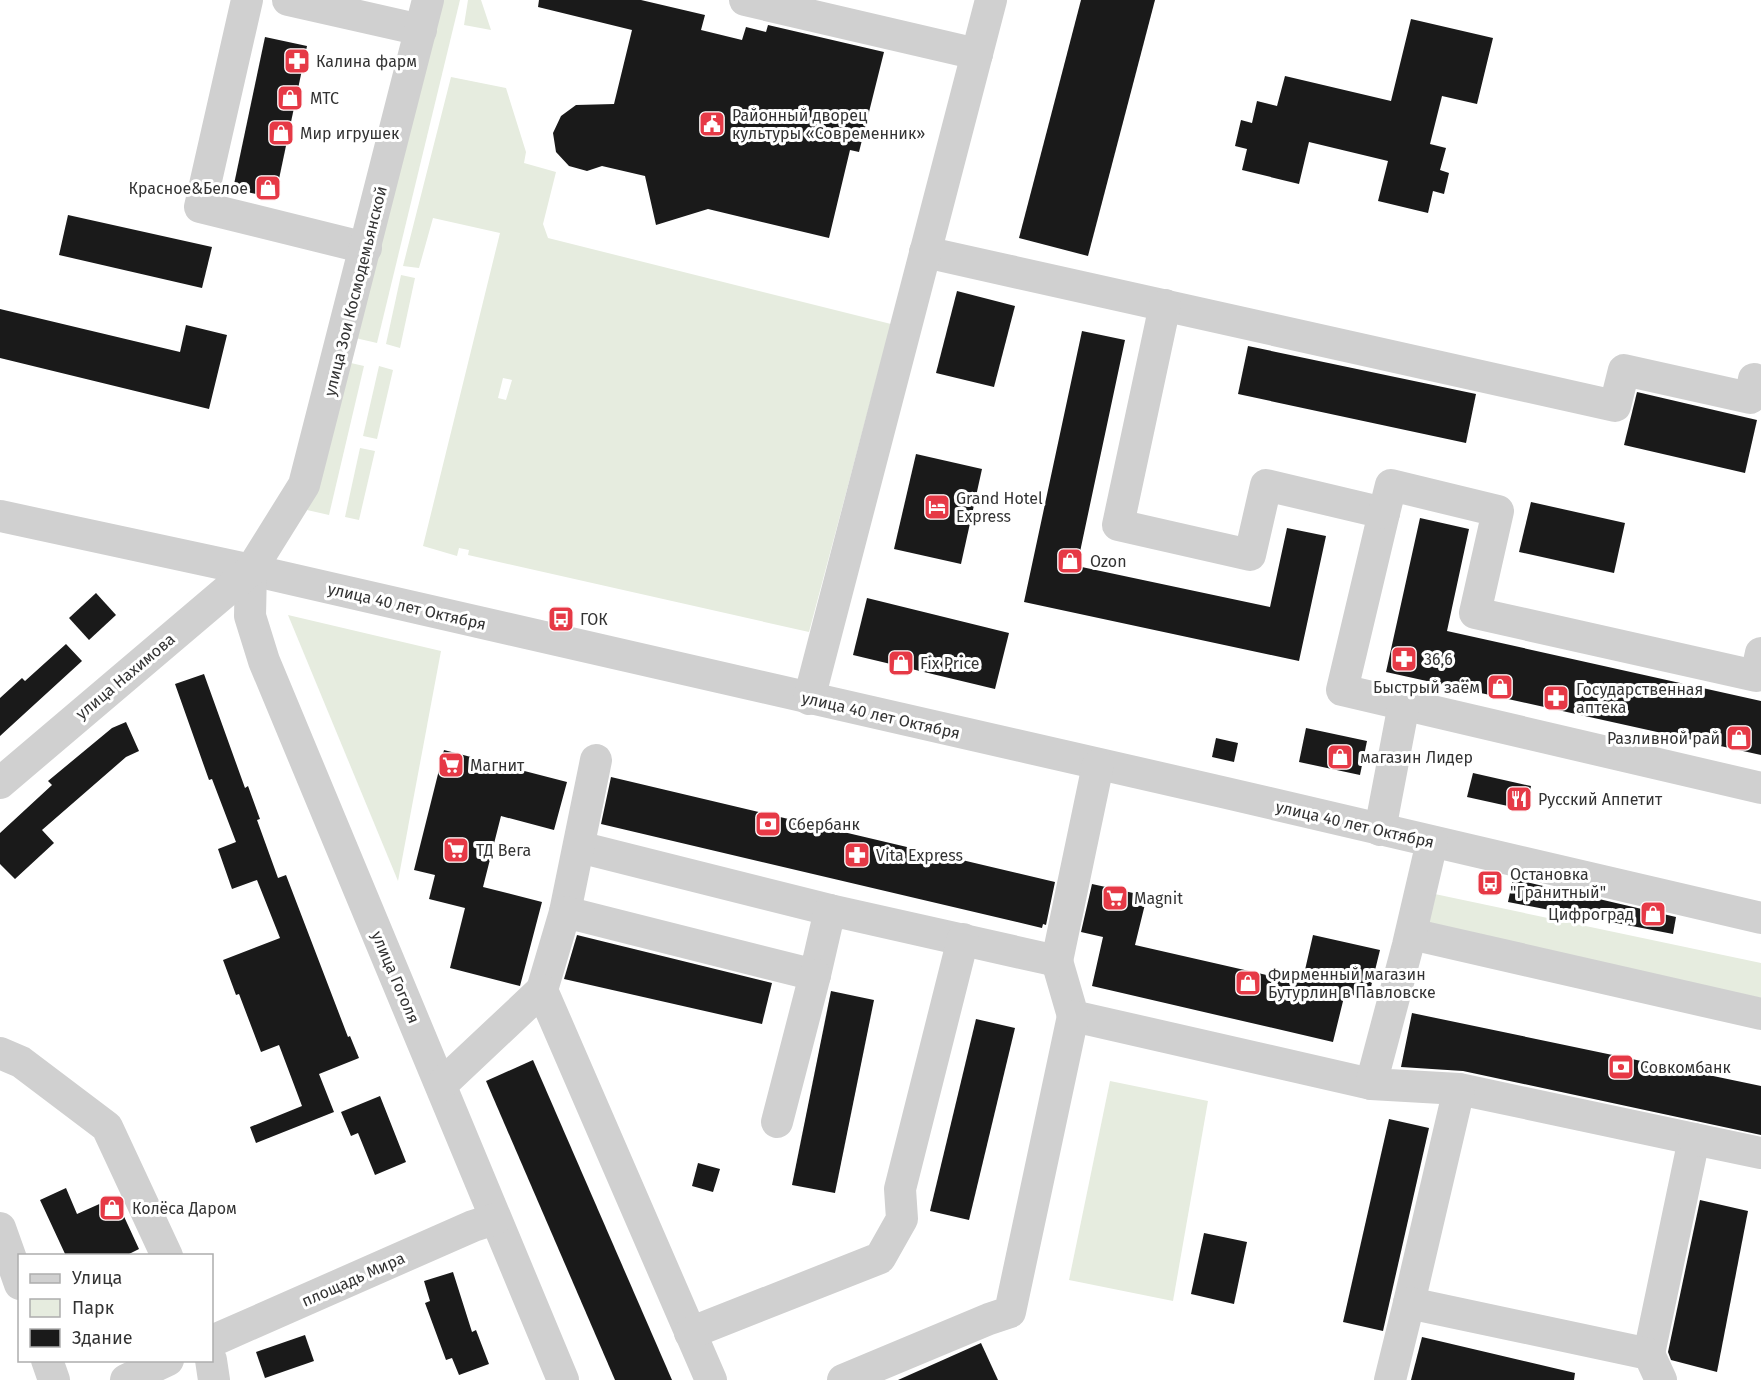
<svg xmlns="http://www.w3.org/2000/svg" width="1761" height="1380" font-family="'Fira Sans',sans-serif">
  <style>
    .green { fill: #e6ecdf; fill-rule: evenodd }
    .building { fill: #1a1a1a }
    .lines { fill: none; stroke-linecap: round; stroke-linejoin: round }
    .minor { stroke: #d0d0d0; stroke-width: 32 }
    .labels { text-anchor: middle; stroke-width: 6; stroke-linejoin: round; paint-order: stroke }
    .poi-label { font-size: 16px; fill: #333; stroke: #fff; text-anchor: start }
    .street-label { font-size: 16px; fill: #333; stroke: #fff }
  </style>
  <rect width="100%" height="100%" fill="#fff"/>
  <g class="green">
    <polygon points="432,0 460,0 377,343 351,337"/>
    <polygon points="468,0 481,0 491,30 464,25"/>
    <path d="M451,77L506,88L526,152L524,163L556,172L543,224L548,238L891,324L809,632L468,555L469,550L459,548L457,556L423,546L500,233L433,218L419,268L403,266ZM503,378L512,380L506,400L498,398Z"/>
    <polygon points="401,275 415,278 400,348 386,344"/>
    <polygon points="342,361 364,366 329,515 307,510"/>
    <polygon points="379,366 393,370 377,439 363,436"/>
    <polygon points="360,448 375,451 359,520 345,517"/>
    <polygon points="288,615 441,651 398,881"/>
    <polygon points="1430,893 1761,963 1761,998 1422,926"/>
    <polygon points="1110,1081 1208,1101 1173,1301 1069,1280"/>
  </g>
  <g class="building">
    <polygon points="539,0 641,0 705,15 701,30 742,40 746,27 766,32 768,25 884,52 859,152 850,150 829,238 708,209 656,225 645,176 602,166 587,171 569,166 556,152 553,133 561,116 576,105 614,104 632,30 538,7"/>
    <polygon points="1081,0 1155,0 1088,256 1019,238"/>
    <polygon points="1411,19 1493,38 1477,104 1442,96 1430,144 1446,148 1440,170 1449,173 1444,194 1433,191 1428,213 1378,201 1388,161 1309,142 1299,184 1242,170 1247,149 1235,146 1241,120 1252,123 1257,101 1277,106 1285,76 1391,101"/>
    <polygon points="265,37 307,46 275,198 233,189"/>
    <polygon points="68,215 212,247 202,288 59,255"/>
    <polygon points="957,291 1015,306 994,387 936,373"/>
    <polygon points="0,309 180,352 186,325 227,335 209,409 0,358"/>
    <polygon points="1082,331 1125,340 1077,566 1270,607 1287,528 1326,536 1299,661 1024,602"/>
    <polygon points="1248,346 1476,394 1466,443 1238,394"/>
    <polygon points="1637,392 1757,420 1745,473 1624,445"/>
    <polygon points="916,454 982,469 961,564 894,549"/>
    <polygon points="1531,502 1625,523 1614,573 1519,552"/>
    <polygon points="1420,518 1469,529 1447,631 1761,701 1761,755 1386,672"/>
    <polygon points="96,593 116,615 89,640 69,618"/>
    <polygon points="867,598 1009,633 995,689 853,655"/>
    <polygon points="66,644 82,661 0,736 0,698 22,678 25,681"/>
    <polygon points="204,674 245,788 248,786 260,819 257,820 278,878 286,875 348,1037 350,1036 359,1058 319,1074 334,1112 256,1143 250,1127 302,1106 279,1045 261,1052 239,994 236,995 223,960 280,938 257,880 232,889 218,849 236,842 212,779 209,780 175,684"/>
    <polygon points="126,722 139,751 126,757 42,830 54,843 15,879 0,864 0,833 52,785 48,781 112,728"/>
    <polygon points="1306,728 1367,741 1360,775 1299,762"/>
    <polygon points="1216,738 1238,743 1234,762 1212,757"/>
    <polygon points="444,750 567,782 554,830 501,816 483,887 542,902 520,986 450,968 465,908 429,899 435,875 414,870"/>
    <polygon points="1473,773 1531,786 1526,810 1467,797"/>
    <polygon points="611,777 1055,882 1046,925 1043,924 1042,928 601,824"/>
    <polygon points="1513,879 1676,917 1673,934 1508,902"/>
    <polygon points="1092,884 1147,896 1135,945 1302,983 1313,935 1380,950 1368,999 1345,993 1333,1042 1092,986 1103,937 1081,932"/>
    <polygon points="577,935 772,983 762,1024 564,979"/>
    <polygon points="831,991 874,1000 835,1193 792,1185"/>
    <polygon points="1412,1013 1761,1086 1761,1135 1463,1071 1401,1067"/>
    <polygon points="976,1019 1015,1028 969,1220 930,1211"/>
    <polygon points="533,1060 672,1380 615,1380 486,1081"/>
    <polygon points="380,1096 406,1162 375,1175 358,1133 351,1136 341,1112"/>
    <polygon points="1389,1119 1429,1128 1383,1331 1343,1322"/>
    <polygon points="698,1163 720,1169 713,1192 692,1186"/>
    <polygon points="66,1188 77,1214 115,1197 139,1249 125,1256 66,1256 40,1200"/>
    <polygon points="1700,1200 1748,1211 1717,1372 1671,1360 1668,1352"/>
    <polygon points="1204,1233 1247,1242 1234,1304 1191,1294"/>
    <polygon points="453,1272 472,1332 476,1330 489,1364 459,1375 452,1358 446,1360 425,1303 430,1301 424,1281"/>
    <polygon points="305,1335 314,1361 265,1378 256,1352"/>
    <polygon points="1422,1337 1575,1373 1574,1380 1411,1380"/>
    <polygon points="981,1343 998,1380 898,1380"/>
  </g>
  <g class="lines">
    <g class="minor">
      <polyline points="247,0 200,207 366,248"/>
      <polyline points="288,0 421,30"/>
      <polyline points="745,0 977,54"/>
      <polyline points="925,252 1615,406 1624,370 1750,398 1754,379"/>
      <polyline points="1165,305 1118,525 1250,555 1266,485 1384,513 1342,690 1761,788"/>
      <polyline points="1384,513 1391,485 1498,511 1475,613 1756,676 1761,653"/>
      <polyline points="0,516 251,570 1222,792 1761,918"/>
      <polyline points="251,570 250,616 264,661 563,1380"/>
      <polyline points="809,699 991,0"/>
      <polyline points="0,783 251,570 304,485 428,0"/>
      <polyline points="1380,830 1404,704"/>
      <polyline points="579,847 830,910"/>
      <polyline points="565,912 596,760"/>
      <polyline points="1411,934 1761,1014"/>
      <polyline points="1057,961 1073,1016 1371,1084"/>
      <polyline points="542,990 565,912 815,975 830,910 1057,961 1098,765"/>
      <polyline points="0,1053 21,1062 107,1127 167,1256"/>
      <polyline points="441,1085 542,990 711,1380"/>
      <polyline points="1459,1089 1694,1139 1649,1354"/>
      <polyline points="777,1122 815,975"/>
      <polyline points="1694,1139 1761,1153"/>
      <polyline points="0,1228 20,1284"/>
      <polyline points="1409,1303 1459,1089 1371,1084 1408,945 1432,842"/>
      <polyline points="690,1333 880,1258 902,1219 900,1189 963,939"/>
      <polyline points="212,1341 473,1226 495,1219"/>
      <polyline points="47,1360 54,1380"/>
      <polyline points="211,1360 214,1380"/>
      <polyline points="126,1380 168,1360"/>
      <polyline points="843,1380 989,1319 1010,1312 1073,1016"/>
      <polyline points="1390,1380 1409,1303 1649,1354 1661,1380"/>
    </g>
  </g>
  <defs>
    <g id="pharmacy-square" transform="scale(1.35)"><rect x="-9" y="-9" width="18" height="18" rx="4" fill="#e63946" stroke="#fff"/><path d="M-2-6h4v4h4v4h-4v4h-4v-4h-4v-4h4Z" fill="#fff"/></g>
    <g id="shop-square" transform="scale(1.35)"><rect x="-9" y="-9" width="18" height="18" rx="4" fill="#e63946" stroke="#fff"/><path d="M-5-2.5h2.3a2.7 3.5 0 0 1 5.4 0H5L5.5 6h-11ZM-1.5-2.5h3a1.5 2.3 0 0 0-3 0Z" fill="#fff"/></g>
    <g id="civic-square" transform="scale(1.35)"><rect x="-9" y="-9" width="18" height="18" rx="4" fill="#e63946" stroke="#fff"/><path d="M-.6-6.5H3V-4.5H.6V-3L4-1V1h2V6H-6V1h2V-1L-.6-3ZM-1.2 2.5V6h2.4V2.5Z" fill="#fff"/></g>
    <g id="hotel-square" transform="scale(1.35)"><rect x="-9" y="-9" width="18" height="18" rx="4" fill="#e63946" stroke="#fff"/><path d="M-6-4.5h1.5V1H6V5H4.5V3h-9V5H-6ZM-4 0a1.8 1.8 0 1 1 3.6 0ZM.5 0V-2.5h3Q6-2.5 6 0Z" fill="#fff"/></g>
    <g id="bus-square" transform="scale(1.35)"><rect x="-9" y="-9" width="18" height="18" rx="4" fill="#e63946" stroke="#fff"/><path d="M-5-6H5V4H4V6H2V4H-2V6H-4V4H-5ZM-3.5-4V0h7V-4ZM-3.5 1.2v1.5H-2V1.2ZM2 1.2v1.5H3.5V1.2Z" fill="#fff"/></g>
    <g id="supermarket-square" transform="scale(1.35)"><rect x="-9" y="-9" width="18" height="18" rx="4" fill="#e63946" stroke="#fff"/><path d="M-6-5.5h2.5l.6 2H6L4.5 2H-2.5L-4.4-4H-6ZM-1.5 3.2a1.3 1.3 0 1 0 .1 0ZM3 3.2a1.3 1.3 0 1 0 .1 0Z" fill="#fff"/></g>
    <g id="restaurant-square" transform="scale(1.35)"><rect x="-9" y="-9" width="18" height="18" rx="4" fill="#e63946" stroke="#fff"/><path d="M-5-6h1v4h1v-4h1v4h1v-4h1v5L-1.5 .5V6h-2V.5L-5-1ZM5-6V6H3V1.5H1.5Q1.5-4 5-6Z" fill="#fff"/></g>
    <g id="bank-square" transform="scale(1.35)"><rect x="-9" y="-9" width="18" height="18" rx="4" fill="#e63946" stroke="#fff"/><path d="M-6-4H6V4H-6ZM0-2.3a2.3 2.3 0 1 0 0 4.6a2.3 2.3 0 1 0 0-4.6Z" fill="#fff"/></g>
  </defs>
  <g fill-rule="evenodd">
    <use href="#pharmacy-square" x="297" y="61"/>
    <use href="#shop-square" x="290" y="98"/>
    <use href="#civic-square" x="712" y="124"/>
    <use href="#shop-square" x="281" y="133"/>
    <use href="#shop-square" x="268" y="188"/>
    <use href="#hotel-square" x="937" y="507"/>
    <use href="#shop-square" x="1070" y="561"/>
    <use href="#bus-square" x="561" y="619"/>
    <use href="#pharmacy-square" x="1404" y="659"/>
    <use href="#shop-square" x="901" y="663"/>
    <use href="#shop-square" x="1500" y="687"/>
    <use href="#pharmacy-square" x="1556" y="698"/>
    <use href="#shop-square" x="1739" y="738"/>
    <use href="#shop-square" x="1340" y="757"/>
    <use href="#supermarket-square" x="451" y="765"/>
    <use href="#restaurant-square" x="1519" y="799"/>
    <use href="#bank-square" x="768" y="824"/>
    <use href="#supermarket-square" x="456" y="850"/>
    <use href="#pharmacy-square" x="857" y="855"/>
    <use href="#bus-square" x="1490" y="883"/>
    <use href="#supermarket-square" x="1115" y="898"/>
    <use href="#shop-square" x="1653" y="914"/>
    <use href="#shop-square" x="1248" y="983"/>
    <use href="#bank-square" x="1621" y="1067"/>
    <use href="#shop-square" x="112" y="1208"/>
  </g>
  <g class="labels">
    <g class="poi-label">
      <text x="316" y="67">Калина фарм</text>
      <text x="310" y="104">МТС</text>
      <text x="732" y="121">Районный дворец<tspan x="732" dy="18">культуры «Современник»</tspan></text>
      <text x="300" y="139">Мир игрушек</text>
      <text x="248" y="194" text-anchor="end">Красное&amp;Белое</text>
      <text x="956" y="504">Grand Hotel<tspan x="956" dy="18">Express</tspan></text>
      <text x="1090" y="567">Ozon</text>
      <text x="580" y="625">ГОК</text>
      <text x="1424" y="665">36,6</text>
      <text x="920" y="669">Fix Price</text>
      <text x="1480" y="693" text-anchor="end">Быстрый заём</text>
      <text x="1576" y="695">Государственная<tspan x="1576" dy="18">аптека</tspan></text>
      <text x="1720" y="744" text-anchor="end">Разливной рай</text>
      <text x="1360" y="763">магазин Лидер</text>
      <text x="470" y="771">Магнит</text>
      <text x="1538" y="805">Русский Аппетит</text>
      <text x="788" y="830">Сбербанк</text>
      <text x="476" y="856">ТД Вега</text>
      <text x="876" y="861">Vita Express</text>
      <text x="1510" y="880">Остановка<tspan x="1510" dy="18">"Гранитный"</tspan></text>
      <text x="1134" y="904">Magnit</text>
      <text x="1634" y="920" text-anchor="end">Цифроград</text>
      <text x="1268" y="980">Фирменный магазин<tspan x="1268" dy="18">Бутурлин в Павловске</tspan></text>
      <text x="1640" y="1073">Совкомбанк</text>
      <text x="132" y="1214">Колёса Даром</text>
    </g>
    <g class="street-label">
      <text transform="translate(355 291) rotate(-76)" y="6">улица Зои Космодемьянской</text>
      <text transform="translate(407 606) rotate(13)" y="6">улица 40 лет Октября</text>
      <text transform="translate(125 676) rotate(-40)" y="6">улица Нахимова</text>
      <text transform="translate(881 715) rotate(13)" y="6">улица 40 лет Октября</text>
      <text transform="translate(1355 824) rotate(13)" y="6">улица 40 лет Октября</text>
      <text transform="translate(396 977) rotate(67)" y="6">улица Гоголя</text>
      <text transform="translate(353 1279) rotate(-24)" y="6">площадь Мира</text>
    </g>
  </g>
  <rect x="18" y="1254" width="195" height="108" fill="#ffffff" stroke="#adadad" stroke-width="1.5"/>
  <rect x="30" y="1274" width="30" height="9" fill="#d0d0d0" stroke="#adadad" stroke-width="1.5"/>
  <text x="72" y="1284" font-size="18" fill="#333333">Улица</text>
  <rect x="30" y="1299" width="30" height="18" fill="#e6ecdf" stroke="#adadad" stroke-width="1.5"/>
  <text x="72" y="1314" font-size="18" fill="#333333">Парк</text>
  <rect x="30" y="1329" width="30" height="18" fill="#1a1a1a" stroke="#adadad" stroke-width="1.5"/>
  <text x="72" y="1344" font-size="18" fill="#333333">Здание</text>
</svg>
